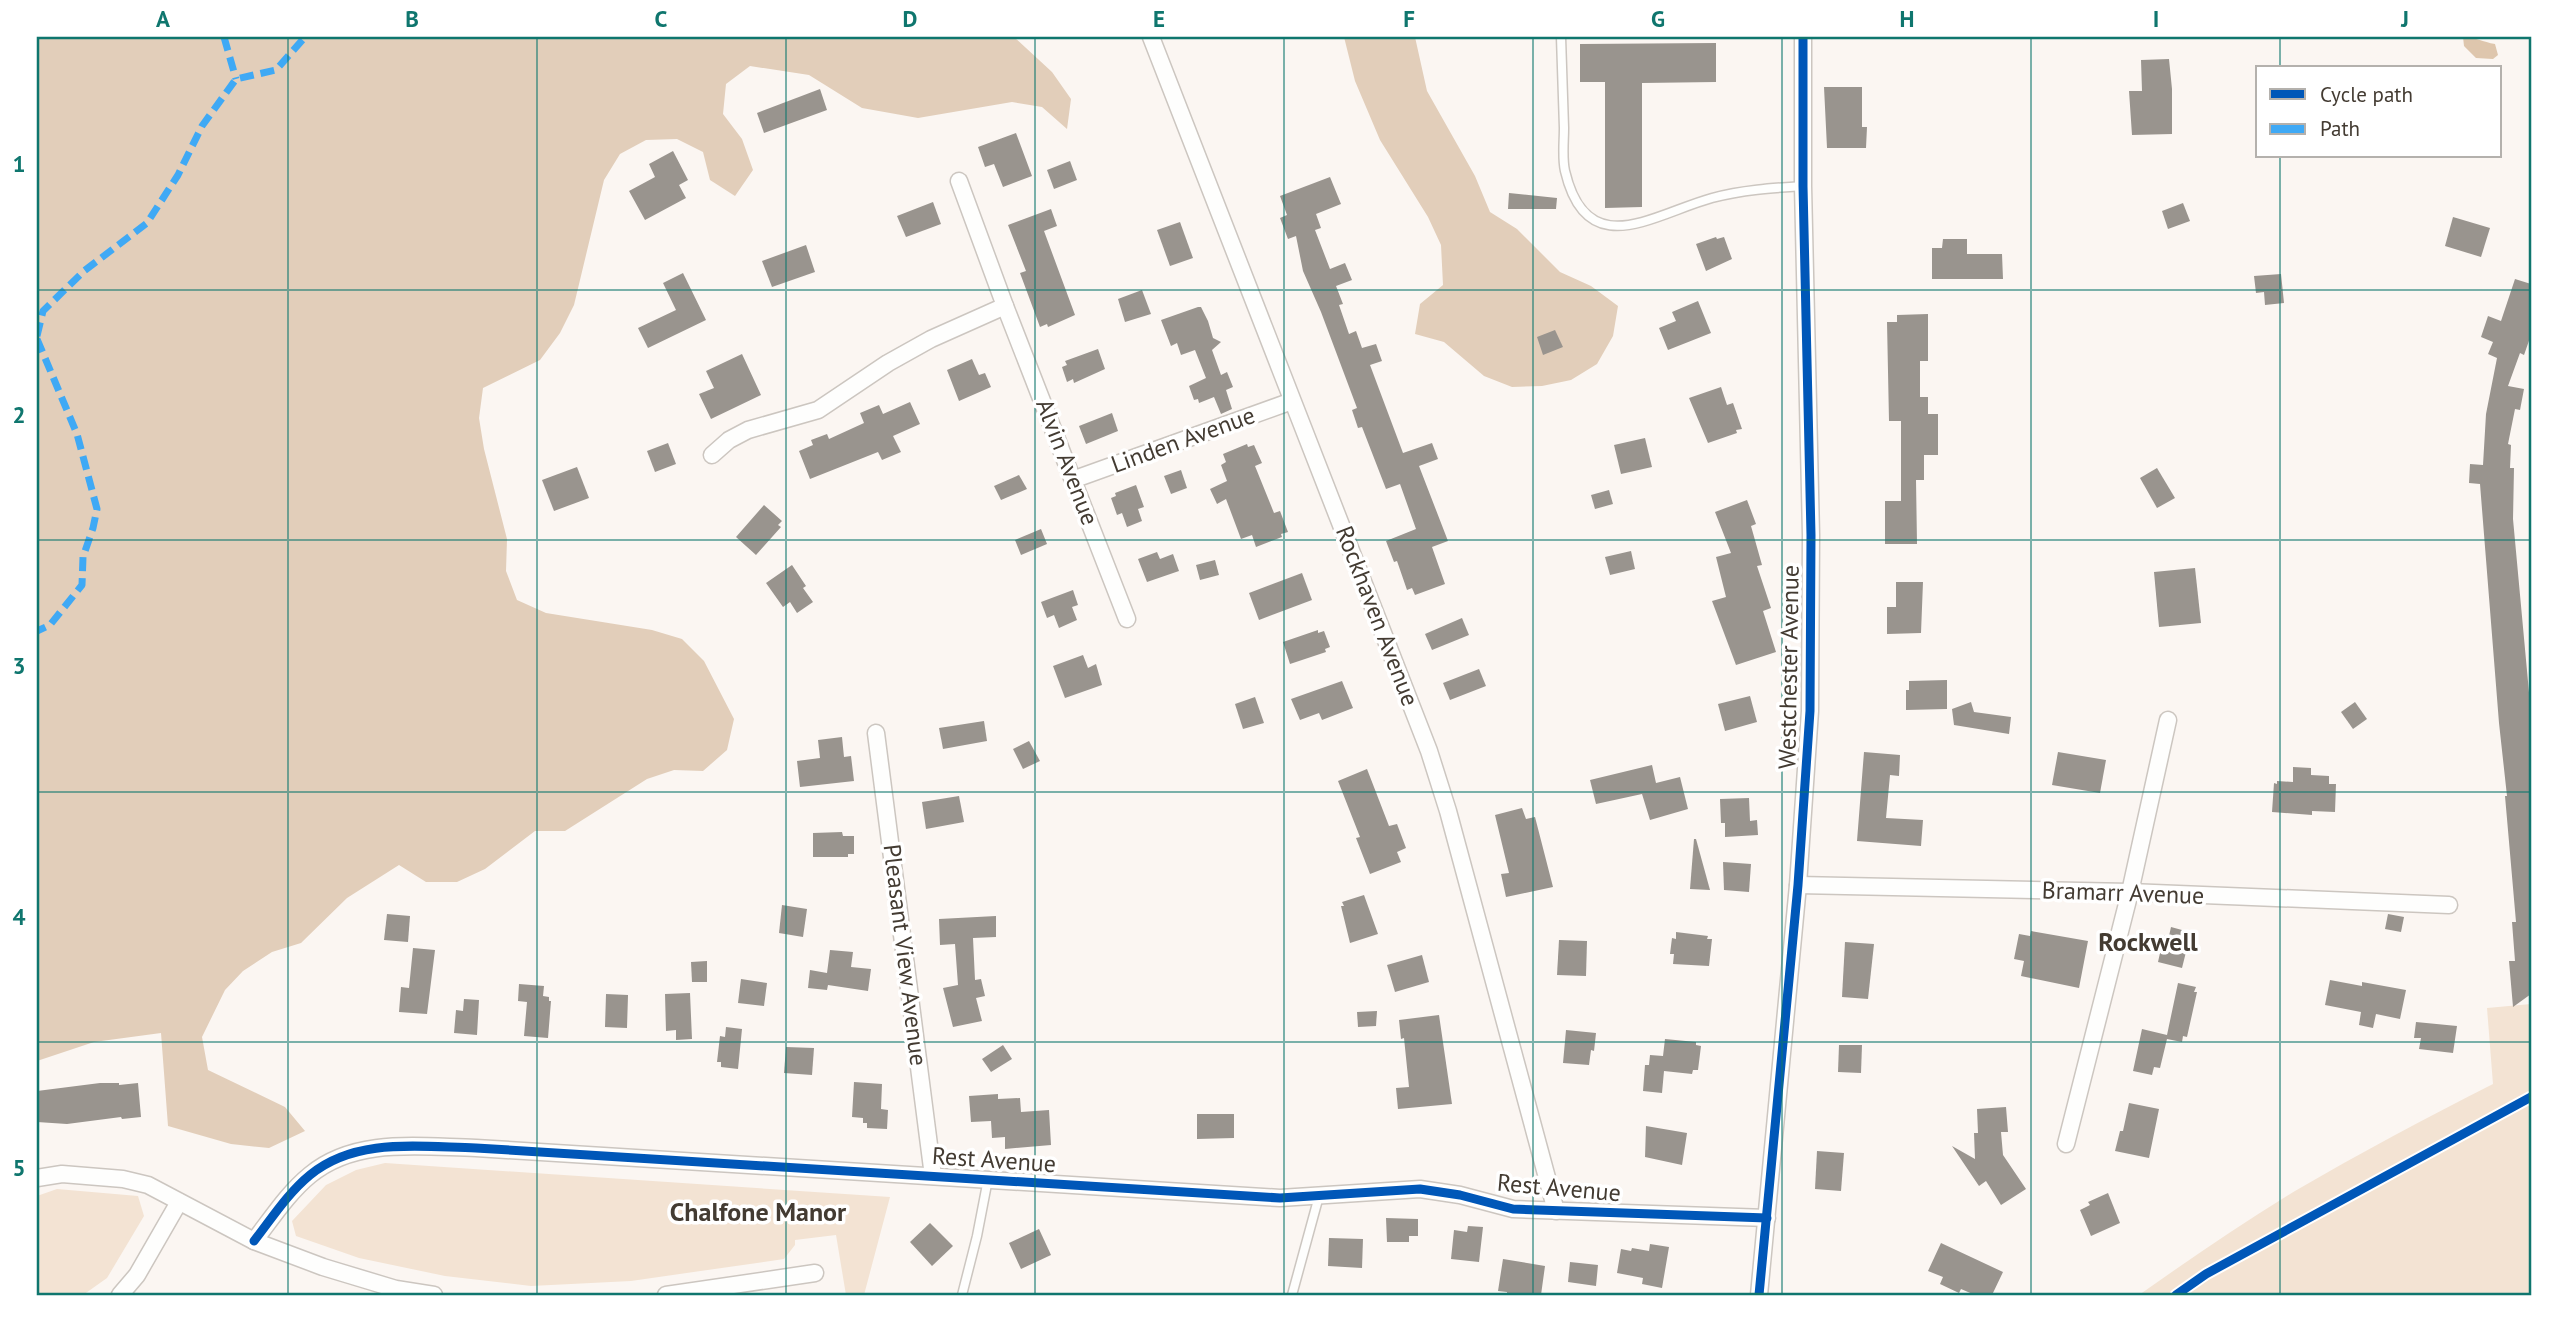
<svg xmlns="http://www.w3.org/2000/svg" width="2568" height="1332" font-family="'PT Sans',sans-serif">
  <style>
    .green { fill: #f3e3d3 }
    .forest { fill: #e2ceba }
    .water { fill: #dec6ad }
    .building { fill: #99948e }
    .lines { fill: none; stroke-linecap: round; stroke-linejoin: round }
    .lane-casing { stroke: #ccc6c0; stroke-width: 11 }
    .street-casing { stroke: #ccc6c0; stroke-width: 19 }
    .lane { stroke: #fefefd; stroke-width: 8 }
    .street { stroke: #fefefd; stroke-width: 16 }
    .quiet { stroke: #3fa9f5; stroke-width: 7; stroke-dasharray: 14 7; stroke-linecap: butt }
    .cycleway-casing { stroke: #fff; stroke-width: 13 }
    .cycleway { stroke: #0057b8; stroke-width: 9 }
    .grid { fill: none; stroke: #0f766e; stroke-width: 2; stroke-opacity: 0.55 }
    .labels { text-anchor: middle; stroke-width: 7; stroke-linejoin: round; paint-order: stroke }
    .street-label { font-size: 24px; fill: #433b32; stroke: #fff }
    .neighbourhood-label { font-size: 26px; font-weight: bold; fill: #433b32; stroke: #fff }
    .neatline { fill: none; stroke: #0f766e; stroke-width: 2.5 }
    .grid-label { font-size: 23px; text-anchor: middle; font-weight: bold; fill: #0f766e }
  </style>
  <rect width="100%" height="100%" fill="#fbf6f2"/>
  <g class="green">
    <path d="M2531,1004V1295H2139C2190,1259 2242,1223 2295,1191C2360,1153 2426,1118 2493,1084L2487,1008Z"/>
    <polygon points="385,1163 890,1197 864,1295 846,1295 836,1235 795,1240 795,1245 784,1259 631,1281 531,1286 445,1276 359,1258 296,1236 292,1221 326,1185 356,1170"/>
    <polygon points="57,1189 138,1196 144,1216 107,1278 83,1295 37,1295 37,1196"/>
  </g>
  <g class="forest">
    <polygon points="37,37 1014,37 1052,72 1071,99 1067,129 1042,107 1012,102 918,118 862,108 809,75 750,66 726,84 723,114 742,139 753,170 735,196 710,180 703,152 677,139 646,140 620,154 604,180 574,305 560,333 540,360 483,388 479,418 484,449 507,539 506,571 517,600 546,613 652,630 682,639 704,661 734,719 727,750 703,771 674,770 647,779 565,831 535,831 485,869 457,882 426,882 399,865 347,898 301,943 272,952 243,971 225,990 202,1037 208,1070 285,1107 305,1131 269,1148 231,1144 168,1126 161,1033 94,1042 37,1061"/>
    <polygon points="1344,37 1415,37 1427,91 1475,176 1490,212 1517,229 1560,272 1591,286 1618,306 1613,336 1597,364 1571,380 1542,386 1512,387 1484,376 1444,342 1415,334 1420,304 1443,285 1441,245 1428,217 1380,140 1355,81"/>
  </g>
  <path class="water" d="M2463,37C2475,37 2483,42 2495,44L2498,55L2493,59L2476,58L2464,46Z"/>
  <g class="building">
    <polygon points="1716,43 1716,82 1642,83 1642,207 1605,208 1605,82 1580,82 1580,44"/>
    <polygon points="2169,59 2172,89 2172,134 2132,135 2129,91 2142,91 2141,60"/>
    <polygon points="1824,87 1862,87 1862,127 1867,127 1866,148 1827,148"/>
    <polygon points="820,89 827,110 764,133 757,113"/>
    <polygon points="1016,133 1032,176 1003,187 994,164 985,167 978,147"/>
    <polygon points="673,151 688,180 679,185 686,198 645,220 629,191 655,177 649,164"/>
    <polygon points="1070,161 1077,180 1054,189 1047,170"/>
    <polygon points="1330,177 1341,204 1316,214 1321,228 1315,230 1330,269 1345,263 1352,280 1336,286 1343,304 1339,305 1349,334 1356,331 1362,348 1376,344 1382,361 1370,365 1403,453 1432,443 1438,459 1419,466 1448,541 1432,547 1445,584 1415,595 1412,588 1407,590 1397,561 1394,562 1386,541 1416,529 1400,484 1386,489 1362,427 1358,428 1352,410 1357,408 1321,312 1303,271 1296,236 1288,239 1280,218 1287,215 1280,196"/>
    <polygon points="1509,193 1557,198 1556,209 1508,209"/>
    <polygon points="933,202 941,224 906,237 897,216"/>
    <polygon points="2183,203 2190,221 2168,229 2162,211"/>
    <polygon points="1051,209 1057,226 1044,231 1075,315 1048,327 1047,324 1040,327 1020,273 1026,271 1008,225"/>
    <polygon points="2453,217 2490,228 2481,257 2445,246"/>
    <polygon points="1180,222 1193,258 1170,266 1157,230"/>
    <polygon points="1716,237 1717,239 1724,237 1732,259 1706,271 1696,244"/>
    <polygon points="1943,239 1967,239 1967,254 2002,254 2003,279 1932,279 1932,248 1942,248"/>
    <polygon points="806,245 815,272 772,287 762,261"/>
    <polygon points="683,273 706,320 648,348 638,328 676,310 663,283"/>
    <polygon points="2281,274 2284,303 2265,305 2264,292 2256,293 2254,276"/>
    <polygon points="2515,279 2531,284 2531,335 2524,355 2520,353 2508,386 2524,389 2520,410 2515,409 2508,444 2511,445 2510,468 2514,468 2513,519 2531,714 2531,994 2513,1007 2509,961 2515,961 2512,922 2516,922 2505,796 2507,796 2499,723 2480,484 2469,483 2470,464 2483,465 2486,414 2497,358 2488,354 2493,342 2481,337 2488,316 2501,321"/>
    <polygon points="1142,290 1151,314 1125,322 1118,299"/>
    <polygon points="1698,301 1711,333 1668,350 1659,328 1676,321 1672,312"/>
    <polygon points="1198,307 1201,307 1208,321 1213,338 1221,342 1212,350 1221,375 1227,372 1233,387 1226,390 1232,409 1221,414 1214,397 1199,403 1198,399 1194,400 1189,386 1206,378 1195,350 1181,355 1177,343 1171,346 1161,320"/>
    <polygon points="1928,314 1928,361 1920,361 1920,397 1928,397 1928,414 1938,414 1938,455 1924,455 1924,480 1916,480 1917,544 1885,544 1885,501 1901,501 1901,421 1889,421 1887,322 1897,322 1897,315"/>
    <polygon points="1555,330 1563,347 1543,355 1537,337"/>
    <polygon points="1098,349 1105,369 1074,383 1073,379 1067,382 1062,367 1067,365 1065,361"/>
    <polygon points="742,354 761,395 711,419 699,394 714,388 706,371"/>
    <polygon points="972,359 979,375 985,373 991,387 959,401 947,370"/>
    <polygon points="1721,387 1727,405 1733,403 1742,429 1736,430 1737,433 1708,443 1689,398"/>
    <polygon points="910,402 920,424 893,436 901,452 882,460 878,452 810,479 799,451 813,445 811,440 827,434 829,439 864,423 860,413 879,405 883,414"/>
    <polygon points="1112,413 1118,431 1086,444 1079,426"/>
    <polygon points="1645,438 1652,467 1621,474 1614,445"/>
    <polygon points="668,443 676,464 655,472 647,451"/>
    <polygon points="1247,444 1248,447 1254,445 1262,463 1255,466 1274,513 1280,511 1288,532 1281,534 1282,537 1256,547 1252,535 1241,539 1226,499 1217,504 1210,489 1227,481 1221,465 1226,462 1223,454"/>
    <polygon points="577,467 589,498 554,511 542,480"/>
    <polygon points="2157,468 2175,498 2157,508 2140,478"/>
    <polygon points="1181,470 1187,488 1171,494 1164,476"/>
    <polygon points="1019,475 1027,489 1001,500 994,486"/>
    <polygon points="1136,485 1144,507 1138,509 1142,521 1127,527 1122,513 1117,515 1111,498 1116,496 1115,493"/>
    <polygon points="1609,490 1613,504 1595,509 1591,495"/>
    <polygon points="1747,500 1756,524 1751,526 1762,565 1757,566 1771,608 1763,611 1776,652 1736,665 1712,601 1726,597 1716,557 1731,553 1715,512"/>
    <polygon points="764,505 782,521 778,525 781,527 756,555 736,537"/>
    <polygon points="1041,529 1047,544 1021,555 1015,540"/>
    <polygon points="1631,551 1635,569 1610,575 1605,557"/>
    <polygon points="1157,552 1160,559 1173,554 1179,571 1147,582 1138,559"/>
    <polygon points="1215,560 1219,575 1200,580 1196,565"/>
    <polygon points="792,565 806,586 803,588 813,602 797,613 790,602 783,607 766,583"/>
    <polygon points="2195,568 2201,623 2159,627 2154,572"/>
    <polygon points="1302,573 1312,600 1259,620 1249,593"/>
    <polygon points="1896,582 1923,582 1921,633 1887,634 1887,607 1896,607"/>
    <polygon points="1073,590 1078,605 1072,607 1077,620 1059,628 1054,615 1047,618 1041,602"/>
    <polygon points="1462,618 1469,635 1432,650 1425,634"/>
    <polygon points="1318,630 1318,633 1324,631 1330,647 1325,649 1326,652 1290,664 1283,642"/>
    <polygon points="1083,655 1088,668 1096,664 1102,685 1065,698 1053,666"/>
    <polygon points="1479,669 1486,686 1450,700 1443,683"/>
    <polygon points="1947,680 1947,709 1906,710 1906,690 1909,690 1909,681"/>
    <polygon points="1342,681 1353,708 1322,720 1319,713 1300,720 1291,699"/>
    <polygon points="1750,696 1757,722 1725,731 1718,704"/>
    <polygon points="1255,697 1264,723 1243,729 1235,704"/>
    <polygon points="1971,702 1974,712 2011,717 2009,734 1954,725 1952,709"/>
    <polygon points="2355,702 2367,719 2353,729 2341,712"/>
    <polygon points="984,721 987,741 943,749 939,728"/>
    <polygon points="842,737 844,757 851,756 854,781 800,787 797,761 820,758 818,740"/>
    <polygon points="1029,741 1040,761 1023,769 1013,749"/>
    <polygon points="1864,752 1900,755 1899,776 1890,775 1886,818 1923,820 1921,846 1857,841"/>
    <polygon points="2058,752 2106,760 2100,793 2052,785"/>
    <polygon points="1652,765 1656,783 1680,777 1688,809 1650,820 1642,794 1596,804 1590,780"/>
    <polygon points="2293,767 2311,768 2311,775 2329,776 2329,784 2336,784 2335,812 2312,811 2312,815 2272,812 2274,783 2277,784 2277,781 2293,782"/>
    <polygon points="1367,769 1389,826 1397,824 1406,848 1397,852 1401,862 1370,874 1356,838 1360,837 1338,781"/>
    <polygon points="959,796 964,822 926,829 922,802"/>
    <polygon points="1749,798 1750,821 1757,820 1758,835 1725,837 1725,823 1721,823 1720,799"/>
    <polygon points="1522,808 1526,819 1535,817 1553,887 1506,897 1501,874 1509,873 1495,815"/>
    <polygon points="842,832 843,836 854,836 854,854 848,854 848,857 813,857 813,833"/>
    <polygon points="1694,839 1696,839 1710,890 1690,889"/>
    <polygon points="1723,862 1751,864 1749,892 1724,890"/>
    <polygon points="1364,895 1378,934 1350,943 1341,906 1344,906 1342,902"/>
    <polygon points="782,905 807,909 803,937 779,933"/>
    <polygon points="387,914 410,916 408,942 384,940"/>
    <polygon points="2388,914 2404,917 2401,932 2385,929"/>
    <polygon points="996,916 996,937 973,938 975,980 981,979 985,996 976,998 982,1021 953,1027 943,988 958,985 955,944 940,945 939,919"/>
    <polygon points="2171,927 2182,930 2189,940 2182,968 2158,962 2164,935 2169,936"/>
    <polygon points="2031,931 2088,941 2079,988 2021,976 2024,961 2014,959 2019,934 2030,936"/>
    <polygon points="1676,932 1708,936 1707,939 1712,939 1709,966 1673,964 1674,954 1670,954 1672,938 1676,939"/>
    <polygon points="1559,940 1587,941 1586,976 1557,975"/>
    <polygon points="1845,942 1874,944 1868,999 1842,997"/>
    <polygon points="413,948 435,950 427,1014 399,1012 401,987 409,988"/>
    <polygon points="830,950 853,952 851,967 871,969 868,991 828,985 827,990 808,988 810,970 827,973"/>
    <polygon points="1422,955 1429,982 1395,992 1387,965"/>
    <polygon points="707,961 707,982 692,982 691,962"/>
    <polygon points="741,979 767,983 764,1006 738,1003"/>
    <polygon points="2330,980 2362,986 2362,982 2406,990 2400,1019 2376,1014 2373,1028 2359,1025 2361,1012 2325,1005"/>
    <polygon points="2178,983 2196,987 2194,992 2197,992 2187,1037 2183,1036 2182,1042 2167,1039 2160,1068 2154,1067 2152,1075 2133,1071 2142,1029 2167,1035"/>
    <polygon points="519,984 544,986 543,996 549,997 549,1001 551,1001 548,1038 524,1036 527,1002 518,1001"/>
    <polygon points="690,993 692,1039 676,1040 676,1030 666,1031 665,994"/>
    <polygon points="606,994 628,995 627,1028 605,1027"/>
    <polygon points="464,999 479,1000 477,1035 454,1033 456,1010 463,1011"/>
    <polygon points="1377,1011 1376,1026 1358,1027 1357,1012"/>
    <polygon points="1439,1015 1452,1104 1398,1109 1396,1088 1409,1087 1404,1038 1401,1039 1399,1020"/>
    <polygon points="2416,1022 2457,1026 2453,1053 2419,1049 2421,1038 2414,1038"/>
    <polygon points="726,1027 742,1029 738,1069 721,1067 721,1062 717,1062 720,1036 725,1037"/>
    <polygon points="1566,1030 1596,1033 1594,1051 1591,1050 1589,1065 1563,1063"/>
    <polygon points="1665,1039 1696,1042 1696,1045 1701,1046 1698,1070 1693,1070 1692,1074 1664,1071 1662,1093 1643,1091 1645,1065 1649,1065 1650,1055 1663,1056"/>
    <polygon points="1003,1045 1012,1059 991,1072 982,1059"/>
    <polygon points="1839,1045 1862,1045 1861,1073 1838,1072"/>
    <polygon points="786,1047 814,1048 812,1075 784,1073"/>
    <polygon points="854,1082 882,1084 881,1109 888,1110 887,1129 867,1128 867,1123 863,1123 863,1118 852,1117"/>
    <polygon points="100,1083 119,1083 119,1085 138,1083 141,1117 122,1119 121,1117 67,1124 37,1122 37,1091"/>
    <polygon points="998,1094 998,1099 1020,1098 1021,1112 1049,1110 1051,1145 1005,1149 1005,1137 992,1138 991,1121 971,1122 969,1096"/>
    <polygon points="2129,1103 2159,1109 2149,1158 2115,1151 2120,1131 2123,1131"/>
    <polygon points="2006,1107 2008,1132 2001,1132 2003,1155 2026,1189 2001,1205 1986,1181 1979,1186 1952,1146 1975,1159 1974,1133 1978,1133 1977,1109"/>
    <polygon points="1197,1114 1234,1114 1234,1138 1197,1139"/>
    <polygon points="1646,1126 1687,1133 1682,1165 1645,1157"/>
    <polygon points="1817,1151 1844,1153 1841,1191 1815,1189"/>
    <polygon points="2108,1193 2120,1223 2091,1236 2080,1210 2090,1205 2088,1202"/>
    <polygon points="1386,1218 1418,1219 1418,1236 1409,1236 1409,1242 1387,1242"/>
    <polygon points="930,1223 953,1246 932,1266 910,1242"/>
    <polygon points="1468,1226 1483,1227 1479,1262 1451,1259 1454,1230 1467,1232"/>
    <polygon points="1039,1229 1051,1255 1021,1269 1009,1243"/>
    <polygon points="1329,1238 1363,1239 1362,1268 1328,1266"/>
    <polygon points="1941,1243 2003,1272 1992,1295 1975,1295 1961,1289 1959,1293 1940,1284 1943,1277 1928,1271"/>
    <polygon points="1650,1244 1669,1247 1662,1288 1642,1284 1643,1278 1617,1273 1621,1249 1631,1251 1632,1248 1649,1251"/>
    <polygon points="1503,1259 1545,1266 1541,1295 1507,1295 1507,1292 1498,1291"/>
    <polygon points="1570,1262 1598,1265 1596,1286 1568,1282"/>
  </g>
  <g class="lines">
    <g class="lane-casing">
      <g id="lane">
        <path d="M1561,37C1562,67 1563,98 1564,128C1564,142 1562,158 1565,171C1587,264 1654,214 1712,198C1742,190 1772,188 1803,186"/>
        <polyline points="962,1295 977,1236 988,1179"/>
        <polyline points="1292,1295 1319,1196"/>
      </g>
    </g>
    <g class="street-casing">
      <g id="street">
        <polyline points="1151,37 1429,751 1448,811 1556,1211"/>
        <polyline points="959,181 1005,306 1127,619"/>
        <polyline points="712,455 729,440 748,430 818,410 888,363 931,339 1005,306"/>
        <polyline points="1075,479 1292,401"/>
        <polyline points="876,733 933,1176"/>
        <polyline points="1798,885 2130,892 2449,905"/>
        <polyline points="2066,1144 2130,892 2168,720"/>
        <polyline points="37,1178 62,1174 123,1179 148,1185 254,1241 323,1267 396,1289 434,1295"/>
        <path d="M254,1241C272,1218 288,1193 310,1175C356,1137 420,1147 476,1148L1280,1198L1420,1189L1460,1195L1513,1209L1767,1218"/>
        <polyline points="120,1295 137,1275 179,1202"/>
        <polyline points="666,1295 815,1273"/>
        <polyline points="1759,1295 1798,885 1810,711 1811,535 1803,186 1803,37"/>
      </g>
    </g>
    <use href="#lane" class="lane"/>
    <use href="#street" class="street"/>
    <g class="quiet">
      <polyline points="224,37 236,79"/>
      <polyline points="37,336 43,311 84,271 147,223 178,175 202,126 236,79 276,70 305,37"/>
      <polyline points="37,339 77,434 97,509 93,528 83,557 82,585 50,625 37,631"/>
    </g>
    <g class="cycleway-casing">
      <g id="cycleway">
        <path d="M254,1241C272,1218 288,1193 310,1175C356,1137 420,1147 476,1148L1280,1198L1420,1189L1460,1195L1513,1209L1767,1218"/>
        <polyline points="1759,1295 1798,885 1810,711 1811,535 1803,186 1803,37"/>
        <polyline points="2176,1295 2206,1274 2531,1097"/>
      </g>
    </g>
    <use href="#cycleway" class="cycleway"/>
  </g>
  <path class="grid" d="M288,37V1295M537,37V1295M786,37V1295M1035,37V1295M1284,37V1295M1533,37V1295M1782,37V1295M2031,37V1295M2280,37V68M2280,156V1295M37,290H2531M37,540H2531M37,792H2531M37,1042H2531"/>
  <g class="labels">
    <g class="street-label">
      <text transform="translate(1183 440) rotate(-20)" y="8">Linden Avenue</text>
      <text transform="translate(1067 462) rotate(69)" y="8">Alvin Avenue</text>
      <text transform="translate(1377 616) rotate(69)" y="8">Rockhaven Avenue</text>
      <text transform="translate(1789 667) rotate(-89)" y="8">Westchester Avenue</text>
      <text transform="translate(2123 893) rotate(2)" y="8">Bramarr Avenue</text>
      <text transform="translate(905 955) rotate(83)" y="8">Pleasant View Avenue</text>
      <text transform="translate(994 1160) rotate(4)" y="8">Rest Avenue</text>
      <text transform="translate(1559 1188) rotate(5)" y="8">Rest Avenue</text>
    </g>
    <g class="neighbourhood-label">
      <text x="2148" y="951">Rockwell</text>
      <text x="758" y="1221">Chalfone Manor</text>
    </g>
  </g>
  <rect width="2568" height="1332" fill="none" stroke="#ffffff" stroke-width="77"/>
  <rect x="2256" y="66" width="245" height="91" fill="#ffffff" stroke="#b4b1ad" stroke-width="2"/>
  <rect x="2270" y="89" width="35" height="10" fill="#0057b8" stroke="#b4b1ad" stroke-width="2"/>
  <text x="2320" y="102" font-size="21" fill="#433b32">Cycle path</text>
  <rect x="2270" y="124" width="35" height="10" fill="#3fa9f5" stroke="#b4b1ad" stroke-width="2"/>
  <text x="2320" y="136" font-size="21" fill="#433b32">Path</text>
  <rect x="38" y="38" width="2492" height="1256" class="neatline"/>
  <g class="grid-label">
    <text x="163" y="27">A</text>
    <text x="412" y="27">B</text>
    <text x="661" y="27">C</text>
    <text x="910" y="27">D</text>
    <text x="1159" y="27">E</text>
    <text x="1409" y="27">F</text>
    <text x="1658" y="27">G</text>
    <text x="1907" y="27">H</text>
    <text x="2156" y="27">I</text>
    <text x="2405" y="27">J</text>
    <text x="19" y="172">1</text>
    <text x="19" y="423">2</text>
    <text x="19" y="674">3</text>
    <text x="19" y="925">4</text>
    <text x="19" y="1176">5</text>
  </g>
</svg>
